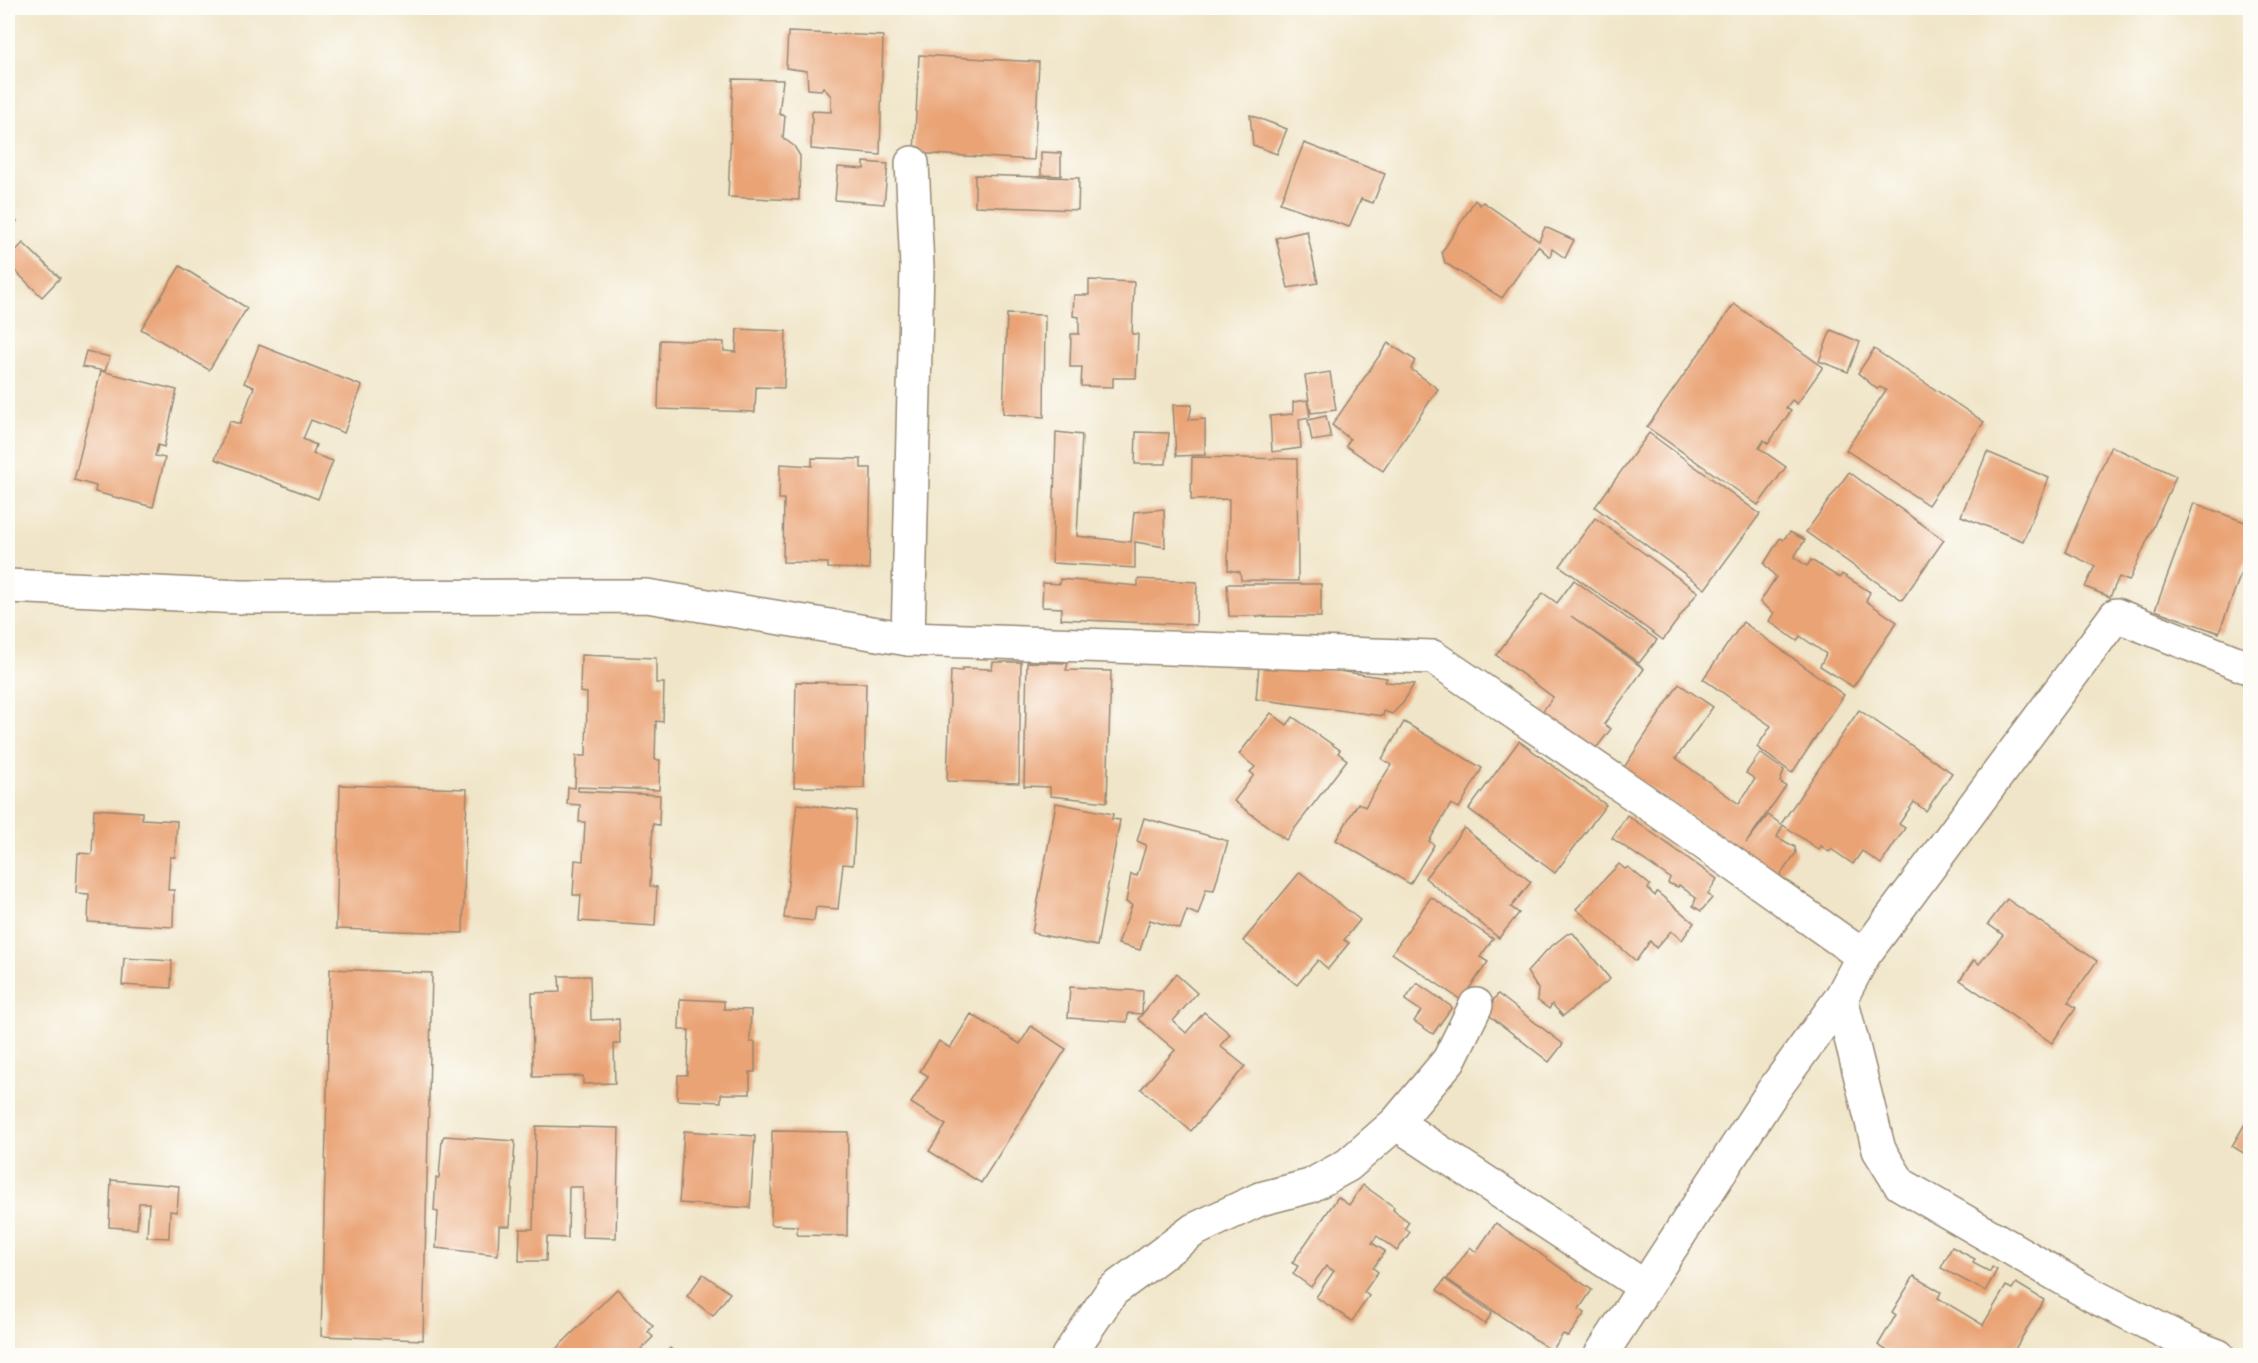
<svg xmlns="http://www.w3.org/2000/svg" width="2258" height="1363" font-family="'Indie Flower',sans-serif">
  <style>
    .building { fill: #eaa374 }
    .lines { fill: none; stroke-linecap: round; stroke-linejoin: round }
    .minor-casing { stroke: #968873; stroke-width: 36 }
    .minor { stroke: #fff; stroke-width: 33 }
  </style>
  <rect width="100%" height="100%" fill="#fdfcf7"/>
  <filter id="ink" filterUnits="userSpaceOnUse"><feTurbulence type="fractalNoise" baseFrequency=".0167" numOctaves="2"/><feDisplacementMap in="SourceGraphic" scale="12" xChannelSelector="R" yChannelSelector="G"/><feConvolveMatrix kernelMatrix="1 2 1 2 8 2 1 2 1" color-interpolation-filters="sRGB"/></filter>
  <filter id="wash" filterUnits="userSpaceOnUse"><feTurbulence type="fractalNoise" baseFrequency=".008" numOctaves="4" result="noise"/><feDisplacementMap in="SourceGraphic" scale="24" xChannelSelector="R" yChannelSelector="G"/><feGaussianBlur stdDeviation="1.35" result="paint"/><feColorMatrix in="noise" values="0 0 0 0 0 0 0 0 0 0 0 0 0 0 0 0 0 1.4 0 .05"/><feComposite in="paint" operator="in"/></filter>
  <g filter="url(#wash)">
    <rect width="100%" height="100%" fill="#f0e5c8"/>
    <g id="blocks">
      <g class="building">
        <polygon points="788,32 883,36 880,155 811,149 812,111 831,112 831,96 823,87 821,90 808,89 807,71 786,68"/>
        <polygon points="919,55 1039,62 1034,160 914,153"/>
        <polygon points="733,79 783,80 779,114 785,116 783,138 794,146 800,156 799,200 728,197"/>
        <polygon points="1250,115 1287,129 1277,154 1253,145"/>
        <polygon points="1304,143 1385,174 1373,203 1361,199 1349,227 1280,203"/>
        <polygon points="1041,152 1061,153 1061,176 1041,175"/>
        <polygon points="864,162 888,164 884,204 835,200 838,167 864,169"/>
        <polygon points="975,175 1079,178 1078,210 975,206"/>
        <polygon points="1475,200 1480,205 1483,202 1539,241 1545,227 1574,240 1565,258 1552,249 1550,257 1538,246 1502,298 1445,263 1442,252"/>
        <polygon points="8,215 17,221 8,236"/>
        <polygon points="1307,231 1318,283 1288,288 1276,238"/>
        <polygon points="23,243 60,278 42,297 8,264 8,259"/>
        <polygon points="180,266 247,308 209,370 141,329"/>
        <polygon points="1089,280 1134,282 1132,334 1138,334 1136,378 1113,378 1113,387 1081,386 1082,367 1070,367 1071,334 1079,334 1079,317 1073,316 1074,295 1089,295"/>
        <polygon points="1734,304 1823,367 1797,404 1792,400 1786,408 1791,411 1768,444 1764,440 1759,448 1786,467 1758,505 1647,427"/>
        <polygon points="1007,314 1045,315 1044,417 1003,414"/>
        <polygon points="737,329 786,331 784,388 756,387 755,412 658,409 660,340 724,342 724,351 736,352"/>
        <polygon points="1831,330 1860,342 1848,372 1819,361"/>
        <polygon points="1388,343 1415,360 1411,369 1438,389 1383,471 1346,446 1350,439 1332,425"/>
        <polygon points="259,345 362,386 344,433 311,420 303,439 316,445 313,454 333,461 318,499 215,459 230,421 240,424 254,387 244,383"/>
        <polygon points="1874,349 1984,422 1928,505 1846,450 1886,390 1880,387 1877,389 1858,373"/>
        <polygon points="86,351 110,357 105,371 82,367"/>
        <polygon points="101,371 177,390 164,447 158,445 155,456 165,458 153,507 95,492 96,486 74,480"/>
        <polygon points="1330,372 1336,410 1311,413 1305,376"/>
        <polygon points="1307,400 1310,417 1299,419 1301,448 1272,452 1270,416 1293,414 1293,402"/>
        <polygon points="1173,405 1192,405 1189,420 1205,419 1205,455 1176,456"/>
        <polygon points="1326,416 1331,438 1312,441 1308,420"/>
        <polygon points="1056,432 1082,435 1077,536 1131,542 1134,512 1164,509 1165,547 1135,542 1135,568 1052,563"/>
        <polygon points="1136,432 1169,433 1166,464 1135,464"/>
        <polygon points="1649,433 1760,514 1705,589 1595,507"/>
        <polygon points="2111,446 2176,476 2129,581 2119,577 2110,597 2085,587 2095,566 2065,552"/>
        <polygon points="1987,452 2049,478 2023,541 1961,516"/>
        <polygon points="1192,457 1297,459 1298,581 1241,580 1240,572 1228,570 1229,499 1191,500"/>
        <polygon points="812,458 861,459 861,468 871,468 869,569 828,568 828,563 783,562 784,499 779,499 780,464 812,466"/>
        <polygon points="1849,472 1944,540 1902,600 1806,532"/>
        <polygon points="2194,503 2250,524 2250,549 2219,633 2155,610"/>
        <polygon points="1595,518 1698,592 1663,640 1560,566"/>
        <polygon points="1790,532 1805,540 1794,557 1807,566 1811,560 1840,578 1842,574 1870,592 1866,601 1897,622 1853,687 1820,666 1826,654 1800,636 1797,641 1769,621 1774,613 1760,602 1776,577 1764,564 1780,538 1783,540"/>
        <polygon points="1060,579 1138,586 1138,579 1197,582 1196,625 1061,619 1062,608 1042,607 1043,583 1060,584"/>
        <polygon points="1574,580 1657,640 1639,663 1571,616 1644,669 1604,724 1611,729 1594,751 1542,712 1553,697 1496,655 1543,593 1557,603"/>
        <polygon points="1227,584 1321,584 1321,617 1229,616"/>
        <polygon points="1743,622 1844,695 1792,773 1757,747 1771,726 1703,679"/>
        <polygon points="581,655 656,658 656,683 664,683 663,722 656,721 655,760 660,760 659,790 578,787 578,791 660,795 659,825 653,824 650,886 657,887 655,926 579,921 581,895 573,895 575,860 583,861 585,822 579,822 580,805 567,804 568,787 575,788 576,756 586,756 587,693 580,692"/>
        <polygon points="1262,660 1387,678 1385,682 1414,684 1403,703 1392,714 1384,711 1383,716 1256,699 1259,666"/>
        <polygon points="993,662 1021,662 1019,783 947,781 951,670 962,671 962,668 992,669"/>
        <polygon points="1027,662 1068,663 1066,670 1111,671 1107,802 1050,796 1050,787 1024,786"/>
        <polygon points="796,682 866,683 864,788 794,787"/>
        <polygon points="1679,684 1713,707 1676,758 1739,804 1755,779 1746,773 1760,753 1784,770 1780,782 1786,786 1746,843 1768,815 1781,824 1859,710 1952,773 1926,811 1914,802 1899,824 1905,828 1881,864 1862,851 1853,864 1831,849 1829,852 1821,846 1819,850 1783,825 1777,837 1795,847 1796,853 1778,878 1623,769"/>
        <polygon points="1271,713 1287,725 1293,717 1340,750 1338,753 1347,760 1286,840 1234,801 1254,775 1250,772 1255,767 1239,754"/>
        <polygon points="1404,722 1482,768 1459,808 1451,804 1429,841 1434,845 1410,884 1336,840 1358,803 1365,807 1391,765 1382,759"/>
        <polygon points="1519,741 1606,805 1555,873 1469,809"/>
        <polygon points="340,785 467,789 463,933 336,929"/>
        <polygon points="1056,803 1113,814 1112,819 1120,820 1097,946 1032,933"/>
        <polygon points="797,804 856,811 853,865 843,864 838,909 816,907 814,921 784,918"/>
        <polygon points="94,809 142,812 142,819 177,821 175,857 170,857 168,890 174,890 173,927 88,922 89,894 76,893 78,853 92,854"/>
        <polygon points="1627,815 1717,879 1708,894 1712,898 1701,911 1693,906 1696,898 1679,885 1678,887 1668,883 1670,878 1612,838"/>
        <polygon points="1144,818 1228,841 1214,890 1206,889 1198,915 1187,910 1180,929 1150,920 1140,950 1118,944 1132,905 1126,902 1131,874 1137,876 1146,845 1137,841"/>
        <polygon points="1464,828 1531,882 1511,907 1519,913 1499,938 1425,878"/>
        <polygon points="1619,864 1625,869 1628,867 1650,885 1648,889 1655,896 1657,892 1694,923 1682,940 1671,931 1656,948 1650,941 1636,961 1576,909"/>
        <polygon points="1300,872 1360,920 1344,940 1349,943 1328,969 1318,960 1297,985 1243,941"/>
        <polygon points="1431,897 1493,939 1480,957 1488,962 1461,1000 1392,953"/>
        <polygon points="2007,899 2097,961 2068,1002 2076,1008 2052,1043 1960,980 1974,960 1979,964 2003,935 1988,924"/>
        <polygon points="1573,933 1610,979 1563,1016 1552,1004 1549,1009 1537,1000 1538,989 1527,972 1547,950 1567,934"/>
        <polygon points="124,958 172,961 171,988 122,985"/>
        <polygon points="330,969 432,973 423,1340 321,1336"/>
        <polygon points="1176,974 1197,993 1173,1021 1186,1033 1204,1012 1230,1034 1220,1046 1245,1066 1191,1131 1141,1089 1175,1050 1138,1019"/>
        <polygon points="559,976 590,976 591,1020 619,1019 620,1044 614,1044 615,1083 583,1084 583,1076 533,1077 532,993 560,992"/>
        <polygon points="1417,983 1452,1007 1433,1034 1414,1021 1421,1011 1405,1000"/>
        <polygon points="1070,987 1143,991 1142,1014 1128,1013 1127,1022 1068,1018"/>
        <polygon points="1498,994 1563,1044 1549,1062 1485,1012"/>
        <polygon points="680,999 724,1001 724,1009 751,1010 750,1042 755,1042 755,1072 750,1072 750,1094 721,1094 721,1102 677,1100 678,1075 687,1075 689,1030 679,1030"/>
        <polygon points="971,1014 1020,1044 1031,1026 1066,1049 981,1183 929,1151 946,1125 911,1103 928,1076 920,1071 939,1041 950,1048"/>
        <polygon points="2250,1115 2250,1157 2232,1146"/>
        <polygon points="536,1126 619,1128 616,1238 582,1237 583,1187 569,1187 568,1238 547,1237 546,1261 519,1261 520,1229 533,1229"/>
        <polygon points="684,1131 755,1136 750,1208 679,1203"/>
        <polygon points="772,1131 848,1132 847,1236 797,1235 797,1226 771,1225"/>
        <polygon points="444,1136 515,1141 510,1226 499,1226 498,1255 436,1248 438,1212 434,1211 436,1178 439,1178 442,1140"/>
        <polygon points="111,1180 179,1186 177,1212 170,1211 169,1238 147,1237 149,1203 139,1203 137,1229 109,1227"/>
        <polygon points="1363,1185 1394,1207 1393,1210 1409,1222 1405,1228 1410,1232 1397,1251 1377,1236 1372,1243 1385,1251 1373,1268 1378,1272 1364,1292 1369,1296 1352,1321 1316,1297 1334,1271 1326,1266 1311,1287 1293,1274 1298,1266 1292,1263 1338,1197 1349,1205"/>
        <polygon points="1496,1223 1592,1290 1579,1309 1585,1313 1568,1337 1563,1334 1552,1351 1447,1279 1470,1247 1476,1252"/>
        <polygon points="1952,1247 1975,1259 1973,1263 1990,1272 1992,1267 1997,1270 1985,1291 1941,1268"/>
        <polygon points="703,1274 730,1293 713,1316 687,1296"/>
        <polygon points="1914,1276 1941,1292 1938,1298 1983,1325 2006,1286 2012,1289 2016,1283 2044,1300 2011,1356 1895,1356 1878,1345 1896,1315 1892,1312"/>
        <polygon points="1445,1279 1492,1313 1485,1324 1437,1290"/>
        <polygon points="617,1289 653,1326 648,1332 653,1337 636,1354 633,1351 629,1356 555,1356 552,1353"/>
        <polygon points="670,1348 679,1356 663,1356"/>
      </g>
    </g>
  </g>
  <g filter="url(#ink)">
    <use href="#blocks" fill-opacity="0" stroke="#968873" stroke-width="1.5"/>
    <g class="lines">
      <g class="minor-casing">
        <g id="minor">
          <polyline points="8,586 241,597 647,596 908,639 1433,657 1656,809 1863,956 1841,998 1773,1091 1600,1356"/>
          <polyline points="908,639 917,267 912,163"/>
          <polyline points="1863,956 2116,615 2250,668"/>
          <polyline points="1841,998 1879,1150 1900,1184 2092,1295 2195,1347 2218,1356"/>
          <polyline points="1396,1123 1645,1287"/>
          <polyline points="1068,1356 1112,1291 1194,1230 1260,1199 1310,1186 1348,1165 1396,1123 1449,1060 1476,1005"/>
        </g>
      </g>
      <use href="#minor" class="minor"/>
    </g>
  </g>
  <rect width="2258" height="1363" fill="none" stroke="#fdfcf7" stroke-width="30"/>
</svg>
